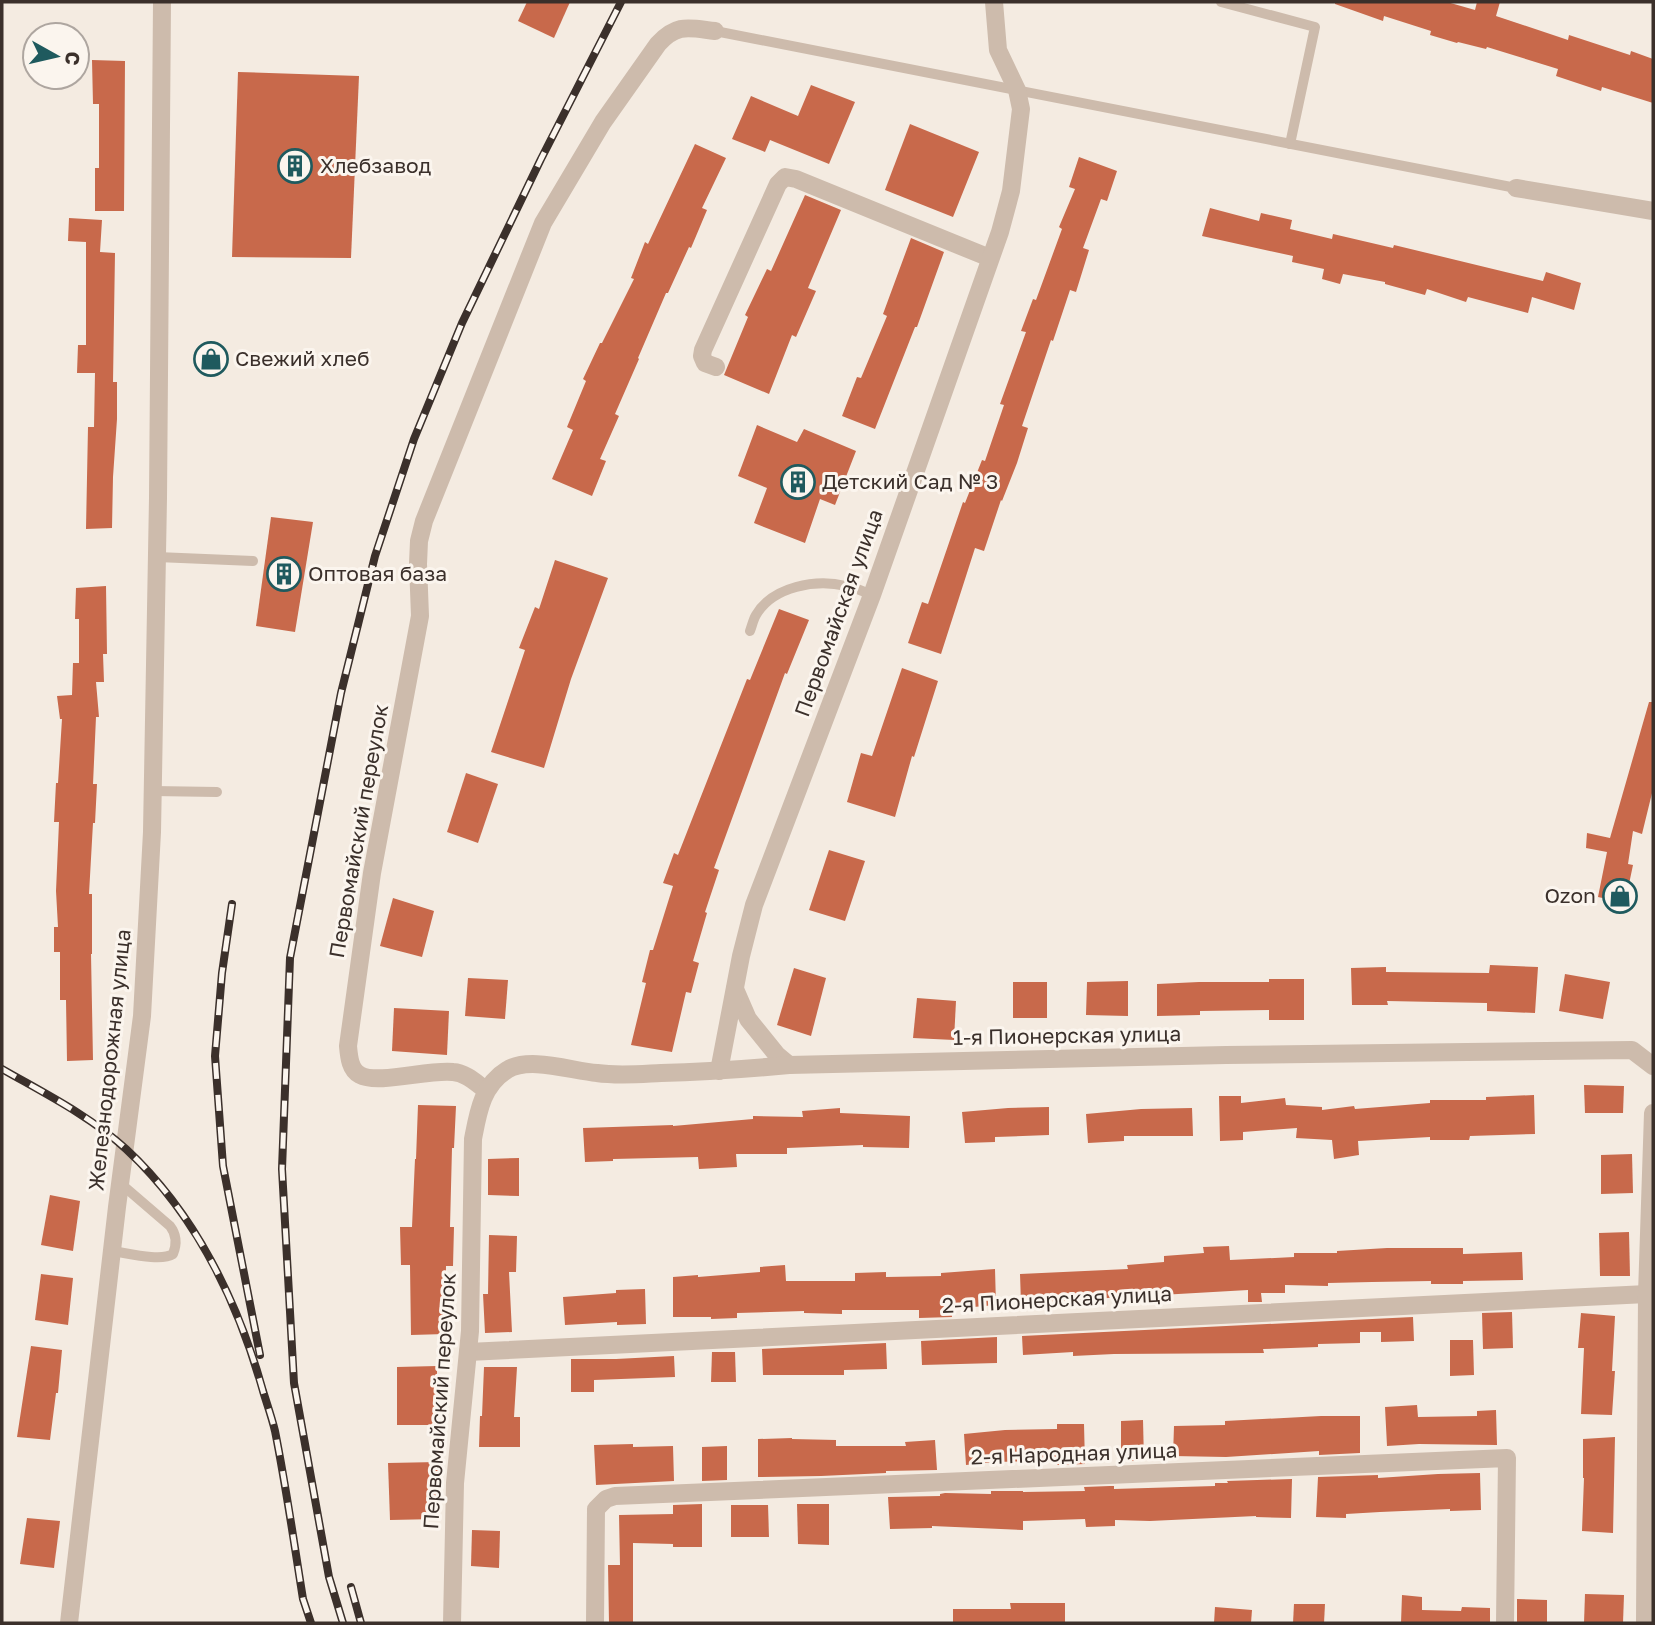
<svg xmlns="http://www.w3.org/2000/svg" width="1655" height="1625" font-family="'Golos Text',sans-serif">
  <style>
    .building { fill: #c8694b }
    .lines { fill: none; stroke-linecap: round; stroke-linejoin: round }
    .lane { stroke: #cdbbac; stroke-width: 10 }
    .street { stroke: #cdbbac; stroke-width: 18 }
    .rail-casing { stroke: #3b302b; stroke-width: 8 }
    .rail { stroke: #fbf5ee; stroke-width: 5; stroke-dasharray: 16; stroke-linecap: butt }
    .labels { text-anchor: middle; stroke-width: 6; stroke-linejoin: round; paint-order: stroke }
    .poi-label { font-size: 21px; fill: #3b302b; stroke: #fbf5ee; text-anchor: start }
    .street-label { font-size: 21px; fill: #3b302b; stroke: #fbf5ee }
  </style>
  <rect width="100%" height="100%" fill="#f4ebe1"/>
  <g class="building">
    <polygon points="527,2 570,2 554,38 518,21"/>
    <polygon points="1335,2 1447,2 1475,10 1477,2 1500,2 1496,16 1568,40 1569,35 1630,55 1631,51 1653,59 1653,103 1602,87 1601,91 1556,76 1558,69 1487,47 1486,49 1458,42 1457,43 1430,35 1431,31 1384,16 1383,21 1335,4"/>
    <polygon points="92,60 125,61 124,211 95,211 95,168 99,168 99,104 93,104"/>
    <polygon points="238,72 359,76 351,258 232,257"/>
    <polygon points="811,85 855,102 829,164 770,140 765,152 732,139 751,96 798,116"/>
    <polygon points="910,124 979,152 953,217 885,190"/>
    <polygon points="695,144 726,158 702,208 707,210 691,248 689,247 668,293 666,293 638,358 639,359 615,414 619,416 600,459 606,461 592,496 552,479 573,430 567,427 586,381 583,379 600,343 602,343 634,279 631,278 645,242 648,244"/>
    <polygon points="1079,157 1117,171 1107,201 1101,199 1083,248 1089,250 1076,292 1070,290 1053,341 1051,340 1022,426 1028,428 1017,463 1002,501 1001,500 984,551 975,548 941,654 908,643 922,602 928,604 963,502 965,503 982,460 985,461 1004,405 1000,404 1026,332 1021,331 1033,299 1036,300 1062,229 1059,227 1075,189 1069,187"/>
    <polygon points="805,195 841,210 808,288 816,291 796,337 792,335 769,394 724,375 748,317 745,315 767,269 771,271"/>
    <polygon points="1210,208 1259,221 1261,213 1292,220 1290,229 1332,239 1333,234 1393,248 1394,245 1543,281 1546,272 1581,283 1574,310 1532,297 1528,313 1468,297 1466,302 1427,289 1425,295 1385,284 1385,282 1343,274 1340,284 1322,279 1324,269 1292,262 1293,256 1202,236"/>
    <polygon points="69,218 102,220 100,252 115,253 113,382 117,382 117,419 113,477 112,528 86,529 88,427 94,427 95,373 77,373 78,345 86,345 86,242 68,241"/>
    <polygon points="911,238 944,252 917,327 915,327 875,429 842,416 857,377 861,378 887,316 883,314"/>
    <polygon points="757,425 797,442 804,429 856,451 835,505 820,499 805,543 754,523 767,488 738,476"/>
    <polygon points="271,517 313,522 295,632 256,626"/>
    <polygon points="555,560 608,578 571,679 544,768 491,752 525,650 519,648 535,607 539,609"/>
    <polygon points="106,586 107,654 103,654 104,682 96,682 99,717 96,717 93,784 97,784 95,823 93,823 89,894 92,894 92,954 91,954 93,1060 67,1061 66,1000 60,1000 60,952 54,952 54,927 58,927 56,891 59,822 54,822 56,783 58,783 62,719 60,719 57,696 72,695 73,663 79,663 79,619 75,619 76,588"/>
    <polygon points="779,609 809,620 787,674 785,673 714,868 719,870 705,912 707,913 693,961 699,963 691,993 686,992 672,1052 631,1045 646,983 642,982 650,950 653,950 673,886 663,883 674,853 678,855 747,679 750,680"/>
    <polygon points="902,668 938,681 914,757 912,756 895,817 847,802 861,753 872,756"/>
    <polygon points="1649,702 1653,702 1653,789 1642,834 1633,831 1628,864 1633,865 1625,903 1598,897 1607,852 1586,848 1587,833 1610,838"/>
    <polygon points="466,773 498,784 478,843 447,832"/>
    <polygon points="829,850 865,861 845,921 809,910"/>
    <polygon points="393,898 434,911 422,957 380,946"/>
    <polygon points="1490,965 1538,967 1535,1013 1487,1011 1487,1003 1387,1001 1388,1005 1352,1005 1351,968 1386,967 1386,972 1489,973"/>
    <polygon points="794,968 826,978 811,1036 777,1025"/>
    <polygon points="1565,974 1610,982 1603,1019 1559,1011"/>
    <polygon points="468,978 508,980 505,1019 465,1016"/>
    <polygon points="1269,979 1304,979 1304,1020 1269,1020 1269,1010 1200,1011 1200,1015 1157,1016 1157,984 1199,982 1269,982"/>
    <polygon points="1128,981 1128,1016 1086,1015 1087,982"/>
    <rect x="1013" y="982" width="34" height="36"/>
    <polygon points="917,998 956,1001 954,1040 913,1038"/>
    <polygon points="394,1008 449,1011 447,1055 392,1051"/>
    <polygon points="1584,1085 1624,1086 1623,1113 1585,1113"/>
    <polygon points="1534,1095 1535,1134 1470,1136 1469,1140 1430,1140 1430,1137 1358,1141 1359,1155 1334,1159 1332,1140 1296,1138 1297,1128 1243,1132 1243,1140 1220,1141 1219,1096 1241,1096 1241,1103 1285,1098 1286,1105 1322,1107 1322,1110 1354,1106 1355,1109 1430,1103 1430,1100 1486,1100 1486,1097"/>
    <polygon points="418,1105 456,1106 454,1148 452,1148 450,1227 454,1227 453,1266 446,1266 445,1334 411,1335 410,1265 401,1265 400,1227 412,1227 415,1159 416,1159"/>
    <polygon points="1049,1107 1049,1135 995,1137 995,1142 965,1143 962,1112 1008,1108"/>
    <polygon points="840,1108 840,1113 910,1116 909,1148 863,1147 863,1145 787,1148 787,1154 736,1154 737,1167 699,1169 698,1157 613,1159 613,1161 585,1162 583,1128 673,1125 673,1126 753,1119 753,1116 803,1117 802,1111"/>
    <polygon points="1192,1108 1193,1136 1124,1136 1124,1141 1088,1143 1086,1114 1141,1109"/>
    <polygon points="1632,1154 1633,1193 1601,1194 1601,1155"/>
    <polygon points="519,1158 519,1196 488,1195 488,1159"/>
    <polygon points="50,1195 80,1201 73,1251 41,1245"/>
    <polygon points="1629,1232 1630,1276 1600,1276 1599,1233"/>
    <polygon points="489,1235 517,1236 516,1272 509,1272 512,1332 485,1333 483,1294 488,1294"/>
    <polygon points="1229,1246 1230,1260 1294,1257 1294,1253 1337,1253 1337,1251 1387,1248 1463,1248 1463,1254 1522,1252 1523,1280 1463,1281 1463,1284 1431,1284 1431,1281 1372,1282 1328,1283 1328,1286 1285,1285 1285,1293 1261,1293 1262,1302 1248,1302 1248,1290 1021,1303 1020,1274 1128,1269 1127,1265 1164,1262 1164,1256 1204,1253 1203,1247"/>
    <polygon points="785,1265 786,1281 855,1281 855,1273 886,1272 886,1277 941,1276 941,1273 995,1269 996,1305 951,1309 952,1317 919,1318 919,1310 842,1310 842,1314 804,1313 804,1311 737,1313 737,1318 711,1319 711,1317 673,1317 673,1277 698,1275 698,1277 760,1272 760,1267"/>
    <polygon points="41,1274 73,1278 68,1325 35,1320"/>
    <polygon points="645,1289 646,1324 617,1325 617,1322 565,1325 563,1297 616,1293 616,1290"/>
    <polygon points="1512,1312 1513,1348 1483,1349 1482,1313"/>
    <polygon points="1581,1313 1615,1316 1612,1371 1615,1371 1612,1415 1581,1414 1584,1348 1578,1348"/>
    <polygon points="1413,1317 1414,1341 1381,1342 1381,1332 1360,1332 1360,1343 1318,1344 1318,1347 1263,1349 1264,1353 1114,1354 1073,1356 1073,1352 1023,1355 1022,1336"/>
    <polygon points="997,1337 997,1363 922,1365 921,1341"/>
    <polygon points="1450,1340 1473,1340 1474,1375 1450,1376"/>
    <polygon points="886,1343 887,1369 844,1370 844,1375 763,1375 762,1349"/>
    <polygon points="31,1346 62,1350 58,1393 56,1393 50,1440 17,1437"/>
    <polygon points="712,1352 735,1352 736,1382 711,1382"/>
    <polygon points="674,1356 675,1377 594,1380 594,1392 571,1392 571,1359 616,1359"/>
    <polygon points="437,1366 437,1425 397,1425 397,1367"/>
    <polygon points="484,1367 517,1367 514,1417 520,1417 520,1447 479,1447 480,1416 482,1416"/>
    <polygon points="1417,1405 1418,1417 1477,1416 1477,1411 1496,1410 1497,1445 1419,1444 1387,1446 1385,1407"/>
    <polygon points="1321,1416 1360,1416 1360,1453 1319,1455 1319,1451 1226,1457 1173,1456 1174,1426 1225,1425 1225,1421"/>
    <polygon points="1143,1420 1144,1461 1121,1461 1121,1421"/>
    <polygon points="1057,1424 1084,1424 1085,1464 1057,1465 1057,1461 993,1462 966,1465 964,1434 1005,1430 1057,1429"/>
    <polygon points="1615,1437 1613,1533 1582,1531 1584,1478 1583,1478 1583,1439"/>
    <polygon points="792,1438 792,1439 836,1440 836,1446 906,1446 905,1442 935,1440 937,1470 886,1471 886,1473 821,1476 758,1477 758,1439"/>
    <polygon points="633,1444 633,1447 673,1446 674,1481 596,1485 594,1445"/>
    <polygon points="727,1446 727,1480 702,1481 702,1447"/>
    <polygon points="438,1462 437,1519 390,1520 388,1463"/>
    <polygon points="1480,1473 1481,1510 1450,1511 1450,1509 1380,1512 1346,1514 1346,1518 1316,1517 1318,1477 1378,1475 1378,1478 1438,1474"/>
    <polygon points="1292,1479 1291,1518 1256,1517 1256,1516 1150,1521 1115,1520 1115,1526 1086,1527 1085,1519 1023,1521 1023,1530 932,1526 932,1528 890,1529 888,1497 940,1496 940,1494 945,1493 991,1494 991,1491 1023,1491 1023,1492 1085,1491 1084,1487 1110,1486 1114,1486 1114,1489 1215,1486 1215,1483 1228,1483 1227,1481"/>
    <polygon points="702,1504 702,1547 673,1547 673,1544 633,1543 633,1623 609,1623 608,1565 620,1565 619,1515 673,1514 673,1505"/>
    <polygon points="797,1504 829,1504 829,1545 798,1544"/>
    <polygon points="731,1505 768,1505 769,1537 731,1537"/>
    <polygon points="27,1518 60,1521 54,1568 20,1564"/>
    <polygon points="472,1530 500,1531 499,1568 471,1566"/>
    <polygon points="1585,1594 1624,1595 1623,1623 1584,1623"/>
    <polygon points="1402,1595 1422,1597 1422,1610 1461,1611 1462,1607 1490,1608 1490,1623 1401,1623"/>
    <polygon points="1517,1599 1547,1600 1547,1623 1517,1623"/>
    <polygon points="1010,1603 1065,1603 1065,1623 953,1623 953,1609 1011,1609"/>
    <polygon points="1294,1604 1325,1604 1324,1623 1293,1623"/>
    <polygon points="1215,1607 1252,1610 1251,1623 1214,1623"/>
  </g>
  <g class="lines">
    <g class="lane">
      <polyline points="1221,2 1315,27 1290,144"/>
      <polyline points="715,31 1516,188"/>
      <polyline points="157,557 253,561"/>
      <path d="M750,631C752,626 753,620 756,615C773,586 816,579 846,586C855,587 864,592 872,595"/>
      <polyline points="153,791 217,792"/>
      <path d="M112,1251C127,1253 161,1262 173,1254C177,1244 177,1235 170,1226L120,1183"/>
    </g>
    <g class="street">
      <polyline points="1516,188 1653,211"/>
      <polyline points="716,367 705,363 702,356 703,350 778,184 785,177 796,179 990,258"/>
      <polyline points="735,989 748,1019 777,1055 789,1065"/>
      <polyline points="719,1071 741,956 754,905 872,595 1000,232 1011,191 1021,109 1017,90 998,50 994,2"/>
      <path d="M486,1090C476,1083 466,1073 453,1072C429,1069 378,1085 360,1075C350,1070 349,1057 348,1046L372,873L420,616L418,564L419,541L424,521L543,223L603,122L658,44C677,23 689,28 715,31"/>
      <polyline points="468,1352 1647,1294"/>
      <polyline points="69,1623 117,1207 142,1016 152,832 158,498 162,2"/>
      <path d="M452,1623L455,1483L470,1331L473,1139C478,1113 482,1085 507,1070C529,1056 572,1071 597,1073C618,1076 640,1074 661,1073C704,1072 746,1069 789,1065L1226,1055L1632,1050L1653,1066"/>
      <polyline points="595,1623 596,1509 606,1499 615,1496 1507,1458 1505,1623"/>
      <polyline points="1645,1623 1647,1294 1653,1113"/>
    </g>
    <g class="rail-casing">
      <g id="rail">
        <polyline points="232,904 222,973 215,1056 223,1166 260,1355"/>
        <path d="M2,1069C44,1093 90,1116 126,1149C195,1213 238,1302 263,1391C267,1404 272,1418 275,1431C286,1486 294,1543 303,1599L311,1623"/>
        <polyline points="351,1587 361,1623"/>
        <polyline points="343,1623 329,1577 294,1383 282,1169 290,958 341,693 375,556 414,439 462,323 541,159 621,2"/>
      </g>
    </g>
    <use href="#rail" class="rail"/>
  </g>
  <defs>
    <g id="building-ring" transform="scale(1.75)"><circle r="9.5" fill="#fbf5ee" stroke="#1f5a5e" stroke-width="1.5"/><path d="M-4-6H4V6H1V3H-1V6H-4ZM-2.5-4.3h1.7v1.8h-1.7ZM.8-4.3h1.7v1.8H.8ZM-2.5-1h1.7V.8h-1.7ZM.8-1h1.7V.8H.8Z" fill="#1f5a5e"/></g>
    <g id="shop-ring" transform="scale(1.75)"><circle r="9.5" fill="#fbf5ee" stroke="#1f5a5e" stroke-width="1.5"/><path d="M-5-2.5h2.3a2.7 3.5 0 0 1 5.4 0H5L5.5 6h-11ZM-1.5-2.5h3a1.5 2.3 0 0 0-3 0Z" fill="#1f5a5e"/></g>
  </defs>
  <g fill-rule="evenodd">
    <use href="#building-ring" x="295" y="166"/>
    <use href="#shop-ring" x="211" y="359"/>
    <use href="#building-ring" x="798" y="482"/>
    <use href="#building-ring" x="284" y="574"/>
    <use href="#shop-ring" x="1620" y="896"/>
  </g>
  <g class="labels">
    <g class="poi-label">
      <text x="320" y="173">Хлебзавод</text>
      <text x="235" y="366">Свежий хлеб</text>
      <text x="822" y="489">Детский Сад № 3</text>
      <text x="308" y="581">Оптовая база</text>
      <text x="1596" y="903" text-anchor="end">Ozon</text>
    </g>
    <g class="street-label">
      <text transform="translate(839 613) rotate(-70)" y="7">Первомайская улица</text>
      <text transform="translate(359 831) rotate(-80)" y="7">Первомайский переулок</text>
      <text transform="translate(1067 1036) rotate(-1)" y="7">1-я Пионерская улица</text>
      <text transform="translate(110 1060) rotate(-84)" y="7">Железнодорожная улица</text>
      <text transform="translate(1057 1300) rotate(-3)" y="7">2-я Пионерская улица</text>
      <text transform="translate(440 1401) rotate(-86)" y="7">Первомайский переулок</text>
      <text transform="translate(1074 1454) rotate(-2)" y="7">2-я Народная улица</text>
    </g>
  </g>
  <rect width="1655" height="1625" fill="none" stroke="#3b302b" stroke-width="7"/>
  <g transform="translate(56 56) rotate(98)"><circle r="33" fill="#fbf5ee" stroke="#aea6a0" stroke-width="2"/>
  <path d="M0-5L12 26L0 18L-12 26Z" fill="#1f5a5e"/>
  <text y="-10" font-size="19" font-weight="bold" text-anchor="middle" fill="#3b302b">С</text>
  </g>
</svg>
